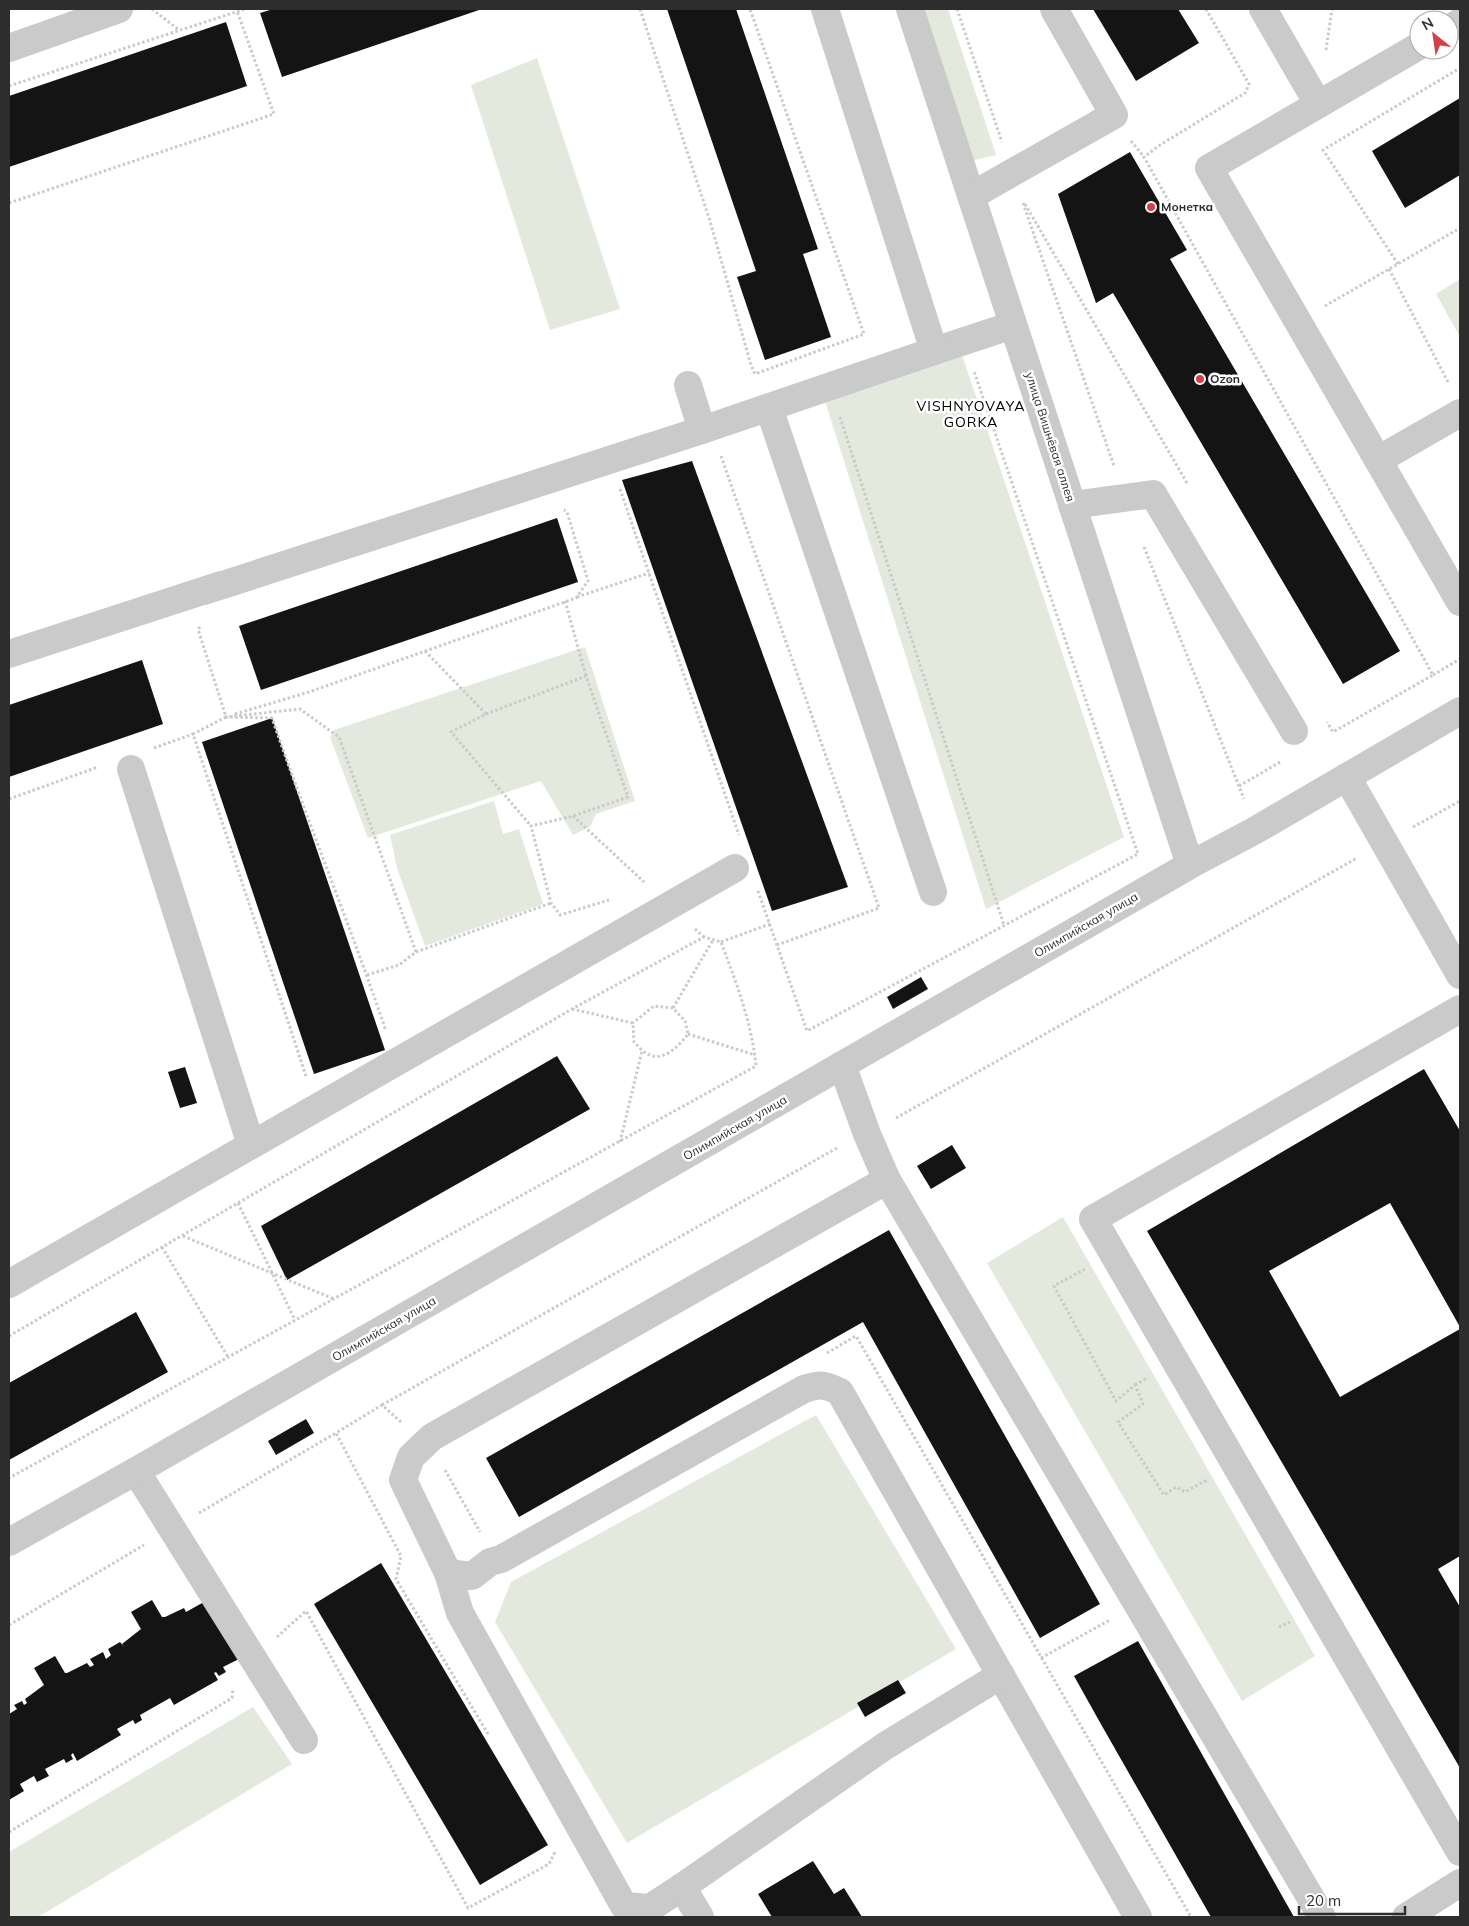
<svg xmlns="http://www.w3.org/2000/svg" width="1469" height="1926" font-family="Mulish,sans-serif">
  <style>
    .green { fill: #e3e9dc }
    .building { fill: #141414 }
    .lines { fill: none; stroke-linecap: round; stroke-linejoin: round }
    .path { stroke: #cacaca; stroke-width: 3; stroke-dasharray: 2.5 2.5; stroke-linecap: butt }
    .minor { stroke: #cacaca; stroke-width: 28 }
    .poi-dot { fill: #d44049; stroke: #fff; stroke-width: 2 }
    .labels { text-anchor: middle; stroke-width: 5; stroke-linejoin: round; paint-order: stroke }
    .poi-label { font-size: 12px; font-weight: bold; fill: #2d2d2d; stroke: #fff; text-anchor: start }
    .street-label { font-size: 12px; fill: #2d2d2d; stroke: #fff }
    .neighbourhood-label { font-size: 14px; letter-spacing: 1px; fill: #000; stroke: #fff }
  </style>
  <rect width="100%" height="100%" fill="#fff"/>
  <g class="green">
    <polygon points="921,9 948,9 996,155 970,161"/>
    <polygon points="537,58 620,309 550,330 471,85"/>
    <polygon points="1460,279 1460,337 1436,294"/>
    <polygon points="959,346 1124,837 986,909 824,398"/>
    <polygon points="585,647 635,801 596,814 590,827 573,835 541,781 368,838 330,737 334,730"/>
    <polygon points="494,801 503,834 519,829 543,904 425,946 397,868 390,835"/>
    <polygon points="1063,1217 1315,1656 1242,1701 987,1263"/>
    <polygon points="816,1415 956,1649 627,1843 495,1622 511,1582"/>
    <polygon points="253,1707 292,1764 38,1917 9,1917 9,1852"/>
  </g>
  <g class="building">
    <polygon points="273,9 482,9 282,77 260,13"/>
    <polygon points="667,9 736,9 818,249 803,254 831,337 765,360 737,277 756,271"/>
    <polygon points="1093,9 1178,9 1199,43 1136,81"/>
    <polygon points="226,22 247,86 9,167 9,96"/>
    <polygon points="1460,98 1460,175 1405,208 1372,151"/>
    <polygon points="1130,152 1187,250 1170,259 1400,651 1343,684 1113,293 1096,303 1058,194"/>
    <polygon points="692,461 848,887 772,911 622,480"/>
    <polygon points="557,518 578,582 261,690 239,626"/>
    <polygon points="142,660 163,724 9,777 9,705"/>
    <polygon points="272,718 385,1050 314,1074 202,742"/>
    <polygon points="921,977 928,989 893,1009 887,997"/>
    <polygon points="557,1056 590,1109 287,1280 261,1226"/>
    <polygon points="185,1067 197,1103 180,1108 168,1072"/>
    <polygon points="1424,1069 1460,1131 1460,1327 1390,1203 1269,1271 1340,1397 1460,1329 1460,1556 1438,1569 1460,1607 1460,1768 1147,1231"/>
    <polygon points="952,1145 966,1168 931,1189 917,1166"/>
    <polygon points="889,1230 1100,1604 1040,1638 863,1322 519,1517 486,1458"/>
    <polygon points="136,1312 168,1372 9,1460 9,1383"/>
    <polygon points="306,1419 314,1433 276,1455 268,1441"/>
    <polygon points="381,1563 548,1845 480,1885 314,1604"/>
    <polygon points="211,1598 245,1656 223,1667 226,1672 219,1676 216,1672 214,1673 218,1680 174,1705 170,1698 140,1715 142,1720 135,1724 133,1720 117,1729 121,1735 77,1761 73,1753 71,1755 73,1759 66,1763 64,1759 45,1769 49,1776 37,1782 34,1776 20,1784 24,1791 9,1800 9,1714 17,1709 14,1705 22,1701 24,1705 27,1703 25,1699 44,1685 34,1668 55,1656 65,1673 67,1673 87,1663 90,1667 94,1665 90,1659 103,1652 106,1659 111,1655 108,1649 120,1642 125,1648 122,1644 141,1629 131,1612 152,1600 162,1617 165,1617 184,1608 186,1612"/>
    <polygon points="1138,1641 1294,1917 1211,1917 1102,1726 1074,1676"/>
    <polygon points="898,1680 906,1693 865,1717 857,1703"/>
    <polygon points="813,1861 834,1894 844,1888 862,1917 772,1917 758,1894"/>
  </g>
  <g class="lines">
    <g class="path">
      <polyline points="152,9 179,30"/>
      <polyline points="640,9 710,221 751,365 755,374 864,334 750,9"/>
      <polyline points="957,9 1002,142"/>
      <polyline points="1206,9 1249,84 1245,93 1160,145 1144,157 1433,675 1333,732 1327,722"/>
      <polyline points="1326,50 1332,9"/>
      <polyline points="9,86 245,9"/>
      <polyline points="1131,141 1144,157"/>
      <polyline points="9,203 274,114 237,11"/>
      <polyline points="1023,203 1114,466"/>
      <polyline points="1025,204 1187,483"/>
      <polyline points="1398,264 1323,150 1460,68"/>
      <polyline points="1389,269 1449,384"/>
      <polyline points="1325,306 1460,228"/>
      <polyline points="840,417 1004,925"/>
      <polyline points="721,456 879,908 777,945"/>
      <polyline points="620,489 739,835"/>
      <polyline points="1144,547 1244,799"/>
      <polyline points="577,597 649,573"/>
      <polyline points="565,601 586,676"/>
      <polyline points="200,627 198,629 226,717 227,716"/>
      <polyline points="425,651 486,714 451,732 531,826"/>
      <polyline points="1433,675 1460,659"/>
      <polyline points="235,714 309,692 576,598 588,581 567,512 564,510"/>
      <polyline points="486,714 586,676 628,797 573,816 531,826 551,903 560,915 609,900"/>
      <polyline points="226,717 193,734 306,1076"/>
      <polyline points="154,748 193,734"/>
      <polyline points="1239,786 1282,761"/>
      <polyline points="9,799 98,767"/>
      <polyline points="573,816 644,882"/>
      <polyline points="1413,827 1460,801"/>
      <polyline points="758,891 807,1031 1138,854 974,371"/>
      <polyline points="695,929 704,937"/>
      <polyline points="721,942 770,924"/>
      <polyline points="416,952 551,903"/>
      <path d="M367,975L399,965L416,952L339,737L300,709L226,717L272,718C308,823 350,925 386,1031"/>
      <polyline points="673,1008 713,940"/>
      <path d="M572,1009L633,1023L634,1042C638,1046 642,1051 646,1053C662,1064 679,1046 688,1034L685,1021L673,1008L654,1006L633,1023"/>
      <polyline points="688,1034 755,1055"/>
      <polyline points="896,1118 1357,858"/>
      <polyline points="620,1142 642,1051"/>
      <polyline points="238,1203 295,1320"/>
      <polyline points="183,1236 334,1299"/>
      <polyline points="162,1247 228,1357"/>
      <polyline points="1085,1269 1054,1286 1116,1401 1135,1385 1143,1404 1118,1422 1164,1495 1176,1487 1185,1492 1207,1480"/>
      <path d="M9,1336L572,1009L704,937L721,942C736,982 752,1023 756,1066L9,1478"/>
      <polyline points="827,1353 856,1336 1191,1917"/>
      <polyline points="1135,1385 1147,1378"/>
      <polyline points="382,1405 837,1148"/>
      <polyline points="401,1422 382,1405 336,1433 401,1556 396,1579 488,1734"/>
      <polyline points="445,1470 480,1532"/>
      <polyline points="199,1513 336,1433"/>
      <polyline points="9,1625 144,1545"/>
      <polyline points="1279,1627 1290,1622"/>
      <polyline points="277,1637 306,1611 468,1908 549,1864 555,1852"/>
      <polyline points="1041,1658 1110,1620"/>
      <polyline points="9,1832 232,1698 233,1689"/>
    </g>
    <g class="minor">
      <polyline points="910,9 1190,865"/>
      <polyline points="1263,9 1318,104"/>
      <polyline points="1449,29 1460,22"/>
      <polyline points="1419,46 1209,168 1378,460 1460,413"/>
      <polyline points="9,48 119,9"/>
      <polyline points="971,196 1114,115 1054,9"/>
      <polyline points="934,351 1013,325"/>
      <polyline points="688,385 702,430"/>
      <polyline points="769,408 933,892"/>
      <polyline points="1378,460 1460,602"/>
      <polyline points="1072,505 1153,494 1294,731"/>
      <polyline points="204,591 702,430 934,351 825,9"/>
      <polyline points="9,654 221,585"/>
      <polyline points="131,769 251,1145"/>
      <polyline points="1347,777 1460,975"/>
      <polyline points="1460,1009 1093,1219 1460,1852"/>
      <polyline points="842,1065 867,1134 887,1180 1322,1917"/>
      <path d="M887,1180L432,1437L411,1457L403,1480L448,1573L472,1576L490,1562L501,1559L804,1389C821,1384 824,1384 840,1392L1138,1917"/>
      <polyline points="9,1284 735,868"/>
      <polyline points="136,1471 304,1740"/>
      <polyline points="9,1542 136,1471 1190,865 1254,831 1460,711"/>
      <polyline points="448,1573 460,1613 624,1906 650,1908 682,1887 700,1917"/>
      <polyline points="682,1887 885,1746 1001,1675"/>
      <polyline points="1406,1917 1460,1883"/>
    </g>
  </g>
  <g class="poi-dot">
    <circle cx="1151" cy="207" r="5"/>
    <circle cx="1200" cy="379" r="5"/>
  </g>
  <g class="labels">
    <g class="poi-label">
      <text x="1161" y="211">Монетка</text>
      <text x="1210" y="383">Ozon</text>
    </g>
    <g class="street-label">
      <text transform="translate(1050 437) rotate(72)" y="4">улица Вишнёвая аллея</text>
      <text transform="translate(1086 925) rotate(-30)" y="4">Олимпийская улица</text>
      <text transform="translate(735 1128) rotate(-30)" y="4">Олимпийская улица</text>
      <text transform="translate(384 1329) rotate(-30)" y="4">Олимпийская улица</text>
    </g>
    <g class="neighbourhood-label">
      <text x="971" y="411">VISHNYOVAYA<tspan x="971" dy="16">GORKA</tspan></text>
    </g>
  </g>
  <rect width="1469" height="1926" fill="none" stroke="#2d2d2d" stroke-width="20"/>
  <g transform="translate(1434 35) rotate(330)"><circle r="24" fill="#ffffff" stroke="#ababab"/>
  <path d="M0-4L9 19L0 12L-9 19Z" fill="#d44049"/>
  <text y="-8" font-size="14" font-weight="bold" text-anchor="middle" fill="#2d2d2d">N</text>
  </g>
  <path d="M1299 1906v8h106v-8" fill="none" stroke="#2d2d2d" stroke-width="2.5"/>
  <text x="1306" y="1906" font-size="15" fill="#2d2d2d" stroke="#ffffff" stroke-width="4" paint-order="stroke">20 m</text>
</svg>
